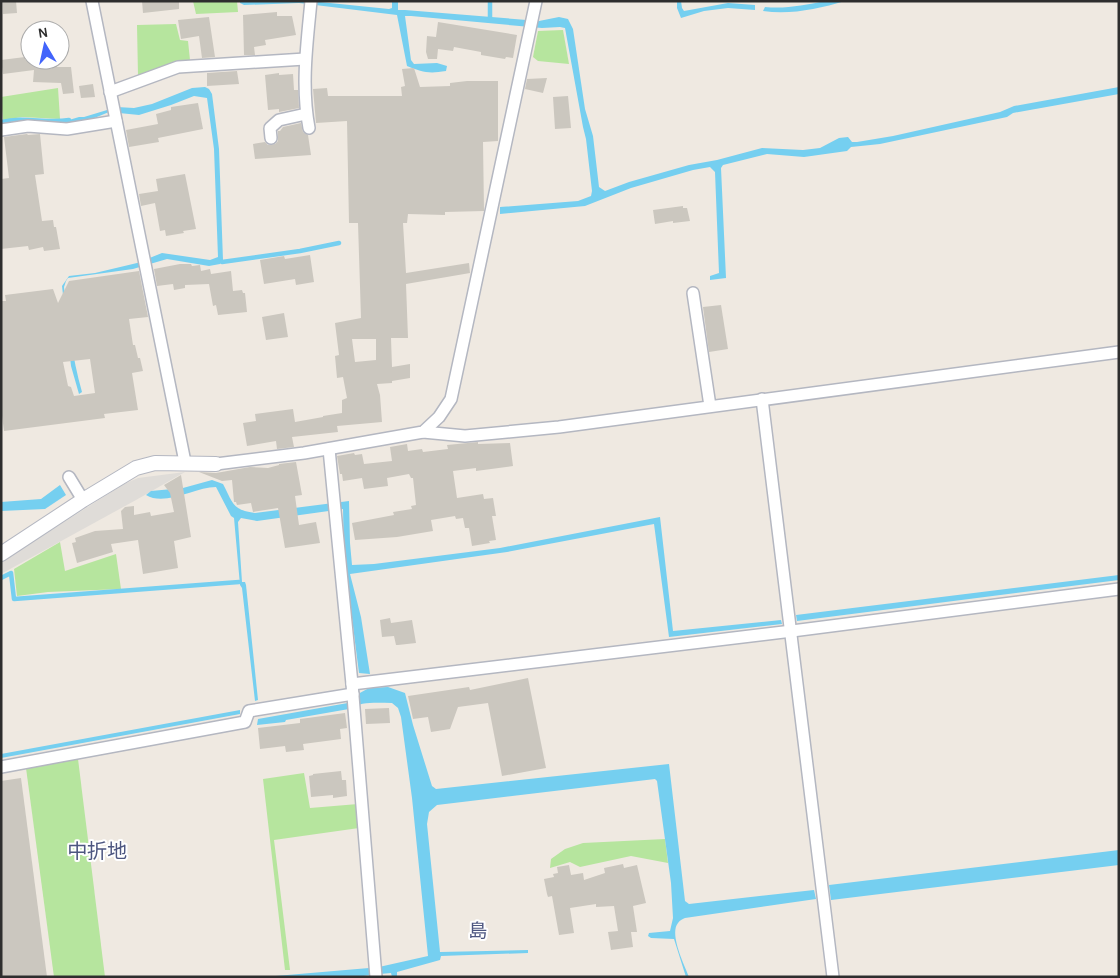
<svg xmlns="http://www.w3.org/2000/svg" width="1120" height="978" font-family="Karla,'Noto Sans JP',sans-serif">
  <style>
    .green { fill: #b6e59e }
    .plaza { fill: #dfdcd8 }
    .water { fill: #75cff0 }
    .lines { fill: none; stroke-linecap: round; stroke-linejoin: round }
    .stream { stroke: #75cff0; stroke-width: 4.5 }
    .building { fill: #cbc7bf; fill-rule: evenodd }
    .minor-casing { stroke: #b4b7c1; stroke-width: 14 }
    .tertiary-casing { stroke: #b4b7c1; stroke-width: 16 }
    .minor { stroke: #fff; stroke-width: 11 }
    .tertiary { stroke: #fff; stroke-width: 14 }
    .labels { text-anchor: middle; stroke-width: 4; stroke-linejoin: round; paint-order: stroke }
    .neighbourhood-label { font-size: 19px; fill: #4d5680; stroke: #fff }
    .quarter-label { font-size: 20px; fill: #4d5680; stroke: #fff }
  </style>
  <rect width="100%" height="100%" fill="#efe9e1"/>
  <g class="green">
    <polygon points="193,1 237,1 238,12 196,14"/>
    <polygon points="176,24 180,40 188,41 190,60 138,76 137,25"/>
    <polygon points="563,30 569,64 538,61 533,57 538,31"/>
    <polygon points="58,88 60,119 22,117 3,120 1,97"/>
    <polygon points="60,542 65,571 116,554 121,589 48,592 17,596 14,569"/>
    <polygon points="78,759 105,977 54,977 26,768"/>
    <polygon points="304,773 310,808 358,804 359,828 274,840 290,970 285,970 263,779"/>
    <polygon points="665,839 668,863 631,856 580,867 570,862 550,868 551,859 565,849 583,843"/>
  </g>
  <polygon class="plaza" points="185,472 136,500 1,574 1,562 124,484 138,478"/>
  <g class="water">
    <path d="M240,1H310L389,9L392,8V1H398V10H405L539,21L559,17L568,19L573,29L585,109L593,136L599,187L605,191L629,182L689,165L717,160L762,148L803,150L820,148L839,138L848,137L852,142H857L893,136L1000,112L1014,106L1119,87V94L1013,113L1007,117L880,144L851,147L847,151L804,157L767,154L723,165L721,168L726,278L710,280V276L719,273L715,172L710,167L693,170L631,188L585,206L500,214V207L578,201L591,196L592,191L586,139L583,127L565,28L560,27L542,28L411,16H405L411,60L414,64L437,63L447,66L446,71C428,74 422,72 407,66L397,15L299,3L244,5L240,3Z"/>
    <polygon points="677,1 681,1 682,8 684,11 728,3 755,5 755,10 728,8 704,11 681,18 677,8"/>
    <path d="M825,1H845C818,9 790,15 763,11L765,7C786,9 805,5 825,1Z"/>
    <path d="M205,87L209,89L212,94L219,149L223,260L220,264L209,266L167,259L133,269L68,278L66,281L64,287C68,323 72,356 82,392L79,394L71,366L62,286L69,276L95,273L137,263L162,253L210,260L218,257L214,149L207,98L194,96L171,105L139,115L109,112L92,119L70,122L69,120L79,117H84L117,107L134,108L152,104L192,88Z"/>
    <path d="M212,480L223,484C233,503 232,510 255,513L349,501L350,543L352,565L374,564L500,548L660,517L673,631L781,620L782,624L669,637L654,524L507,552L350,574L361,617L370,674L359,673L344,556L343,509L257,521L241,518L238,522L242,582H245L246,585L258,700L255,701L242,588L240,585L234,518L231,516L216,487C195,487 165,507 146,495L151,491L183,488Z"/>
    <polygon points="60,485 66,495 45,509 1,511 1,502 41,499"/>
    <polygon points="1119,575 1119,580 797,621 796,615"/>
    <path d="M388,687L405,693L413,725L432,786L436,789L669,764L685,901L689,904L814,890L816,899L685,918C683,919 680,920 678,923C669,934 684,964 689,977H686L674,939L651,938L648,936L649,933L670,931L673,918L671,883L657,781L655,779L437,805L429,812L427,824L440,952L528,950V953L441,956L440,960L397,972V977H392L391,973L380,974L379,967L428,956L412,798L401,717L398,708L392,703C377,703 362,701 349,709L286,720L285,722L257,725L258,719L359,701L358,694L369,688Z"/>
    <polygon points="240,710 240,714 1,758 1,754"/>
    <polygon points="1119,850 1119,865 831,900 829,885"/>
    <polygon points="369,968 371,975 356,977 264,977"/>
  </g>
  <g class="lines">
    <g class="stream">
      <polyline points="490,1 490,18"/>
      <path d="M2,122C24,116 46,124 69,120"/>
      <polyline points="222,262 300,251 339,243"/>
      <polyline points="1,578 11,573 14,599 239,582"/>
    </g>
  </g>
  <g class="building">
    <polygon points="3,1 16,1 17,13 3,14"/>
    <polygon points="142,1 179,1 179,9 143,13"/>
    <polygon points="277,12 277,16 292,16 296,35 265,40 266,45 254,47 255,55 244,55 243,15"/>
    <polygon points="209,17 215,57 202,58 199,36 181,39 178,20"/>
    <polygon points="438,22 517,35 513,58 506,57 505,59 481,55 481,52 454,47 453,51 438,49 437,59 428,59 426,52 427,36 436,37"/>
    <polygon points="25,57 25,60 57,60 57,67 71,67 74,93 63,94 61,83 33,82 34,70 3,74 1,60"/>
    <path d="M414,68L420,87L450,86V83L467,81H498V141L483,142L484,211L445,212V215L408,214L407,223H403L406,273L469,263L470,273L406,284L408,338H391L392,367L410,364V378L392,381V383L377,384L380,395L382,422L337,426L338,432L292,437L294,447L277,449L276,441L247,446L243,423L256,421L255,414L293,409L295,422L323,417V416L342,413V400L347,398L343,377L337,378L335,356L339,355L335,323L361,318L358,223H349L347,121L316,123L313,89L327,88L328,96H402L401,87L405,86L402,69ZM352,339H376V360L355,362Z"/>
    <polygon points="237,71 239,84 207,86 207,73"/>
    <polygon points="279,73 279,75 293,74 294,90 298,90 299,108 279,112 279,109 268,110 265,75"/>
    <polygon points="547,78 543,93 525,89 527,79"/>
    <polygon points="93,84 95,97 81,98 79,86"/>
    <polygon points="568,96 571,128 555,129 553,97"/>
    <polygon points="198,103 203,129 158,138 159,142 129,147 126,130 158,124 156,114 171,110 171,107"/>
    <polygon points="301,123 303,132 308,135 311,155 255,159 253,144 265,142 268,145 275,144 278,141 278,131 280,131 283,127"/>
    <polygon points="27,134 28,135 40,134 44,174 35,175 42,221 53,220 54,227 56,227 60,249 44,251 43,247 29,250 28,246 1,249 1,179 9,178 4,137"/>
    <polygon points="185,174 196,229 183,231 184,233 166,236 165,230 160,231 155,203 141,206 139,194 158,191 156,179"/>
    <polygon points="683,206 683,208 687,208 690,221 673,223 673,221 655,224 653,210"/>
    <polygon points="310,255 314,282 296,285 295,279 264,284 260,260 284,256 285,259"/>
    <polygon points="180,264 191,264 192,266 200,265 201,271 210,269 211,274 231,271 233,291 242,290 243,293 245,293 247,312 218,315 216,305 213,306 209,284 185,285 185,288 174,290 173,284 157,286 154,269"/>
    <path d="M139,271L148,317L129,319L133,345H135L138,358H140L143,371L132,373L138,410L104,414L105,418L74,422L4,431L1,408V301H6L5,295L53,289L58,303L69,281ZM90,359L95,393L74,396L71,387L68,386L63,362Z"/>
    <polygon points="721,305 728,349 709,352 703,307"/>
    <polygon points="284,313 288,337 266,340 262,317"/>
    <polygon points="478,442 478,444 510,443 513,466 476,471 476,468 453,471 457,498 483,494 484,499 493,498 496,516 492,516 496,540 489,541 490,543 472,546 469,528 465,528 463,518 456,519 455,516 431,520 433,531 397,537 355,540 352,523 394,515 393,512 412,509 411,506 416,505 413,478 411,478 409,474 387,478 388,486 364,489 362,478 343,481 342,474 340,474 337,456 354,453 355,455 362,454 364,464 392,461 390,447 407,444 408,451 422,449 423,452 448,449 447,445"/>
    <polygon points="296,462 302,495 295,496 299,525 316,522 320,543 285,548 278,508 253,512 251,503 237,505 236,502 234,502 232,480 222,481 199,472 216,473 250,467 268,468 279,465 279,464"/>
    <polygon points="181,475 191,537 174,541 178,568 143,574 138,540 111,544 113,552 77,563 72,543 76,542 75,538 95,531 123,529 121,511 125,507 134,506 134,515 150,512 151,516 174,512 170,493 164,485"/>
    <polygon points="390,618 391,623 412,620 416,643 398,645 396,645 394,636 382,637 380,620"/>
    <polygon points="528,678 546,768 502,776 488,703 458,707 450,729 431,732 428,717 413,719 408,696 469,687 470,690"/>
    <polygon points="389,708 390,723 366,724 365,709"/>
    <polygon points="345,713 347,728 340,729 341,739 303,744 304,750 286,752 285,746 260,749 258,728 300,723 300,719"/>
    <polygon points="341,771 342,780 346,780 347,796 333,798 333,795 311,797 309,776 313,775 313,774"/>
    <polygon points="21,778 47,977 1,977 1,781"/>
    <polygon points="623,864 624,868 637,865 646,903 633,906 637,932 631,932 633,947 611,950 608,932 618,931 614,906 596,907 596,904 570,908 574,933 559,935 552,896 548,897 547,894 544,879 554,877 553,874 558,873 557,867 569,865 571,875 583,873 584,880 605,873 604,868"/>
  </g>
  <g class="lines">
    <g class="minor-casing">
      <g id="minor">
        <polyline points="92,1 185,462"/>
        <polyline points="110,92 178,67 305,59"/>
        <path d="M309,128C301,86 307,43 311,1"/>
        <polyline points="1,130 28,126 67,129 116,121"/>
        <polyline points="271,138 270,128 279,120 306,114"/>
        <polyline points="693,293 710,406"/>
        <polyline points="762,399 833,977"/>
        <polyline points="423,432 465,436 559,427 1119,352"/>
        <polyline points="329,449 352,684 376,977"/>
        <polyline points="216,464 304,453 423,432 439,417 451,399 536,1"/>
        <polyline points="69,477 83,500"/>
        <polyline points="352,684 792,631 1119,589"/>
        <polyline points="1,767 245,722 249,711 353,694"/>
      </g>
    </g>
    <g class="tertiary-casing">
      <polyline id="tertiary" points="1,554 83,500 136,468 155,463 216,464"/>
    </g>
    <use href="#minor" class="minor"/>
    <use href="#tertiary" class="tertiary"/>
  </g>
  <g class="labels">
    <g class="neighbourhood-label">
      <text x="478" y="937">島</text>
    </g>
    <g class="quarter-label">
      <text x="97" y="858">中折地</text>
    </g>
  </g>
  <rect width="1120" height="978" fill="none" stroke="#2e2e2e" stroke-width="5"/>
  <g transform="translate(45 45) rotate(351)"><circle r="24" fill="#ffffff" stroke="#ababab"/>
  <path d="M0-4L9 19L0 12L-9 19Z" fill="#4264fb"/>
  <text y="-8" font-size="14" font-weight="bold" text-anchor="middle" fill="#2e2e2e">N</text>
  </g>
</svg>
